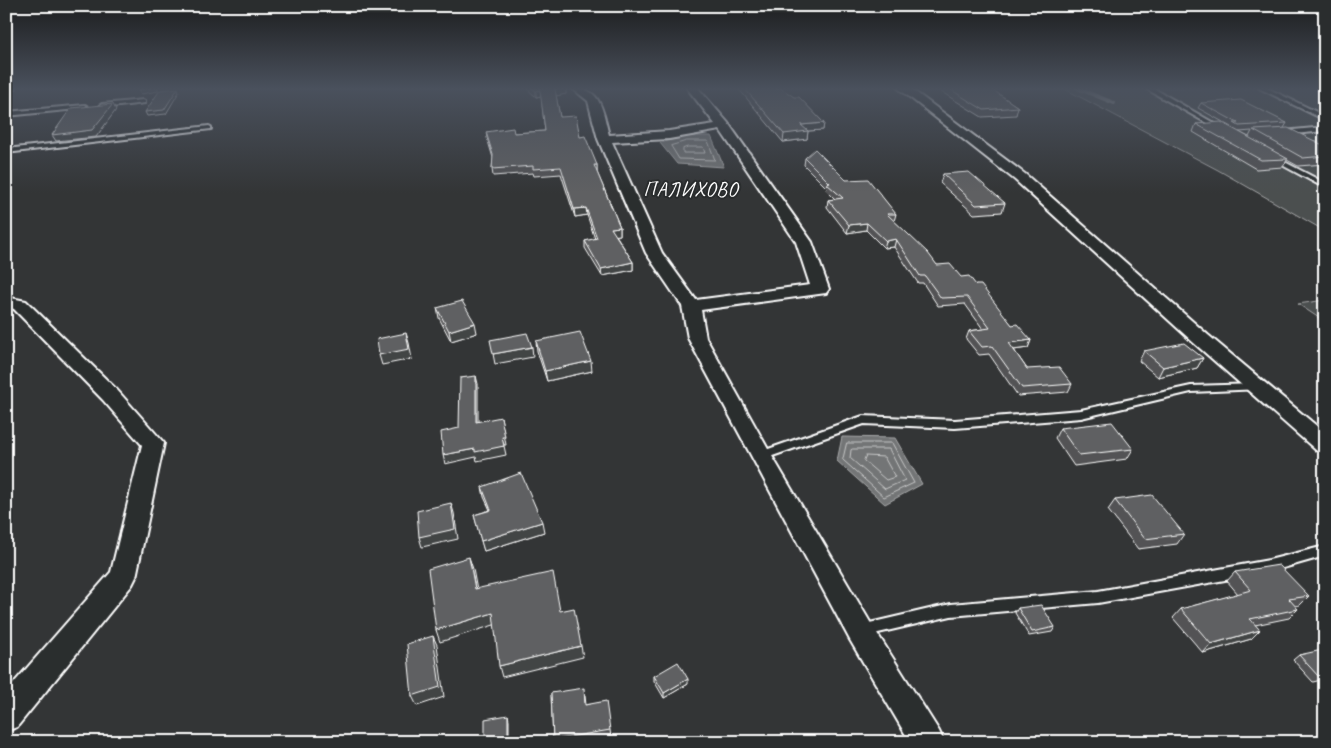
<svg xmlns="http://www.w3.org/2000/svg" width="1331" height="748" font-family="Caveat,sans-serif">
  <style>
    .green { fill: #4c4f50; stroke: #a6a7a8 }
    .water { fill: #737576; stroke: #abacad }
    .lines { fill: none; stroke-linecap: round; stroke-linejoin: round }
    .shore { stroke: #c7c8c8; stroke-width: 1 }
    .stream { stroke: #abacad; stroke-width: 4 }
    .lane-casing { stroke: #fff; stroke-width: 4 }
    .street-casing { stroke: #fff; stroke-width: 4 }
    .lane { fill: #2a2d2e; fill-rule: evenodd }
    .street { fill: #2a2d2e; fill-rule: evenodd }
    .wall { fill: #525354; stroke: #fff; fill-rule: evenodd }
    .shaded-wall { fill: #424445; stroke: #fff }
    .building { fill: #5f6162; stroke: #fff }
    .labels { text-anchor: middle; stroke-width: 4; stroke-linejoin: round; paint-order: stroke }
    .far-quarter-label { font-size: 20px; letter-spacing: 1px; fill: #fff; stroke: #2a2d2e }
  </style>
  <rect width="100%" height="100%" fill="#333536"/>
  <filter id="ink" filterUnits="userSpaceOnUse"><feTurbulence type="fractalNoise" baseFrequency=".02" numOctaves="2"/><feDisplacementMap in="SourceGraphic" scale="10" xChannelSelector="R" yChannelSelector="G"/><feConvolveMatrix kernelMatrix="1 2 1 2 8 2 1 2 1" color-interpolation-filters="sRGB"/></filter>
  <g filter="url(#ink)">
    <g class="green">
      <polygon points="1063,88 1325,88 1325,231 1218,170"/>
      <polygon points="1325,300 1325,322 1298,304"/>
    </g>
    <g class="water">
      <polygon points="686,136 711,136 724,167 677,164 660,143"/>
      <polygon points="842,437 895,438 922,484 885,504 837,461"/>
    </g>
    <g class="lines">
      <g class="shore">
        <polygon points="687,141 708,141 715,160 679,159 671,146"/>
        <polygon points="688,147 703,147 705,153 683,153 683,149"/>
        <polygon points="847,443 892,443 914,483 884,497 843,460"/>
        <polygon points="853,449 889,449 905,480 885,489 850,458 851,450"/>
        <polygon points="866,456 884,457 895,477 886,480 864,461"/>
      </g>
      <polyline class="stream" points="1077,88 1114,103"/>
      <g class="lane-casing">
        <g id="lane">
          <polygon points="1145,88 1153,88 1224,129 1219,130"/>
          <polygon points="1259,88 1267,88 1325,116 1325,120"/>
          <polygon points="143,100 145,101 145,103 102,108 99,106 102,104"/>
          <polygon points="85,105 88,107 87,108 6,116 6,112"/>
          <polygon points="209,126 211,127 211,129 6,153 6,149"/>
          <polygon points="1325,127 1325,131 1283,135 1280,133 1283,131"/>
          <polygon points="1273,156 1325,183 1325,188 1271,159 1271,157"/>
          <polygon points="1257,384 1262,387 1261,389 1191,392 1081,418 955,428 864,424 761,460 757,459 755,456 757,453 863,416 955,420 1081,410 1191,386"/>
          <polygon points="1325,546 1325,556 1269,572 1098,603 951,616 861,637 856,636 854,631 856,626 861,625 951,604 1098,591 1269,560"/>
        </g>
      </g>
      <g class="street-casing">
        <g id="street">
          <polygon points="6,88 16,88 6,93"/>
          <path d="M572,88C602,88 602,110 609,135L669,131L715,124L687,88H698L728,123L812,242L829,289L826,293L701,310L706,338L769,451L870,622L939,731L944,742H910L850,640L688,338L682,306L646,253L598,139L588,101ZM720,130L796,242L810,285L696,300L662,253L612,142L669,139Z"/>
          <polygon points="898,88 910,88 1025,174 1208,335 1325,433 1325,453 1317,451 1194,343 1015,180"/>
          <polygon points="6,297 26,301 117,390 164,443 136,577 132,585 17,727 6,731 6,692 111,572 142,445 103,400 14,309 6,307"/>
        </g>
      </g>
      <use href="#lane" class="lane"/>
      <use href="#street" class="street"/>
    </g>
    <g class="wall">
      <polygon points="526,88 566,88 566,94 556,95 560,117 580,137 597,165 597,172 620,227 620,235 616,235 633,262 633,270 602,276 585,248 585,241 595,239 587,215 575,217 561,174 534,176 533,173 493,176 492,169 493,158 487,138 486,132 514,133 545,131 541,96 536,97"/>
      <polygon points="738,88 781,88 824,123 823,130 808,131 807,139 783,142"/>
      <polygon points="935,88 990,88 1018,107 1016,115 982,117"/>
      <path d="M1201,103L1287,123L1284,128L1325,156V164L1298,166L1287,160L1283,167L1256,169L1193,132L1196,124L1231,128L1232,127L1198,108ZM1252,131L1249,137L1239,132Z"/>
      <polygon points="805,158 846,180 896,214 894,221 937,265 976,285 1012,325 1031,340 1028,348 1014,350 1027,369 1072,384 1068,392 1018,396 989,354 979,355 966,339 969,331 983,329 965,304 938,306 923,283 918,283 894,247 884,248 866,230 847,233 827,207 828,200 835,199 826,190 827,188 804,165"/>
      <polygon points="943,174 1005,203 1002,212 974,214 940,183"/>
      <polygon points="437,308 477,333 451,341 439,318"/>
      <polygon points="536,341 592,371 547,381 537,351"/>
      <polygon points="1144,351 1203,358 1197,368 1158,377 1139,361"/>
      <polygon points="1060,428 1133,449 1127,459 1074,466 1055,438"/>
      <polygon points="482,487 544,532 484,551 474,515 490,510 484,497"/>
      <polygon points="1115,500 1184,534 1177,544 1138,549 1108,510"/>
      <polygon points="1235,572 1309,596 1300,605 1295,606 1298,609 1289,618 1255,625 1260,630 1251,639 1203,653 1173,618 1181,609 1238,594 1227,581"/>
      <polygon points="1018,608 1055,627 1052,632 1029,636 1015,613"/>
      <polygon points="1325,653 1325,679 1313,682 1293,660 1299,655"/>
      <polygon points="654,676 688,684 664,698 654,681"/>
      <polygon points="551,693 585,696 586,705 610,730 611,737 589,742 553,742"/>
    </g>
    <g class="shaded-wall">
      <polygon points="150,88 158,88 158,91 141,94 139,90"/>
      <polygon points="178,88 179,92 166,114 147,116 145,112"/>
      <polygon points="561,88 566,88 566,94 556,96 555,89"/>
      <polygon points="540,90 541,96 536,97 536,91"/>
      <polygon points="9,98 13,105 9,110 6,110 6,100"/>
      <polygon points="113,104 116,110 96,137 56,141 52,135"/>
      <polygon points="824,123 823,130 808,131 807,139 783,142 784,134 801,125"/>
      <rect x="594" y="165" width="3" height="7"/>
      <polygon points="586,208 587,215 575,217 574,209"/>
      <polygon points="867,223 866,230 847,233 849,225"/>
      <polygon points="620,227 620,235 612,236 611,228"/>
      <polygon points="896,239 894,247 884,248 886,241"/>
      <polygon points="633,262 633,270 602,276 601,269"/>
      <polygon points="475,323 477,333 451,341 449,331"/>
      <polygon points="406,333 409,343 412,359 382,365 379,355"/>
      <polygon points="1031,340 1028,348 1006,351 1009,343"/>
      <polygon points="532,347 533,357 495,364 493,354"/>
      <polygon points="1203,358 1197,368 1158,377 1163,367"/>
      <polygon points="591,361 592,371 547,381 545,371"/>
      <polygon points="476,376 478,384 478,430 476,422"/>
      <polygon points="501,417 506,445 504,445 502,437"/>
      <polygon points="504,446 506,455 477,461 476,457 445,464 443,455 475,449"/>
      <polygon points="451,503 454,513 458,539 422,547 419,537"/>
      <polygon points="542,522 544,532 484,551 481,541"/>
      <polygon points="469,557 473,569 479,601 475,589"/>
      <polygon points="493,613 497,624 440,642 436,630"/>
      <polygon points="1260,630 1251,639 1203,653 1211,644"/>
      <polygon points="433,636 437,645 444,697 417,706 412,696"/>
      <polygon points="581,646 583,657 502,677 499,666"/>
      <polygon points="688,679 688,684 664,698 664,693"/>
      <polygon points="508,715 509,720 509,742 508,742"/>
    </g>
    <g class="building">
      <polygon points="139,88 150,88 139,90"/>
      <polygon points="178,88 164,110 145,112 160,90"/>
      <polygon points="532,88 561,88 555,89 560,117 576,116 580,137 585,136 597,165 594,165 620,227 611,228 633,262 601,269 585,241 597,238 586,208 574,209 561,167 533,169 533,166 492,169 493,155 486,132 513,128 514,133 545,131 540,90 536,91"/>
      <polygon points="744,88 781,88 794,97 799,97 824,123 801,125 808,131 784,134"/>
      <polygon points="948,88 990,88 1018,107 984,110"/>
      <polygon points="1241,100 1287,123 1239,126 1234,123 1238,123 1201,103"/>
      <polygon points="113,104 92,130 52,135 71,108"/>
      <polygon points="1221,122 1288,159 1261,160 1196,124"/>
      <polygon points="1288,128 1325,146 1325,156 1303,158 1253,130"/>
      <polygon points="815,149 846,180 868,179 896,214 887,214 928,253 937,265 950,264 961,277 969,276 976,285 981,285 1012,325 1017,324 1031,340 1009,343 1027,369 1059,367 1072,384 1022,388 992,346 982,347 969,331 990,328 967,297 941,298 925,276 920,276 896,239 886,241 867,223 849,225 828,200 843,198 827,184 830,183 805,158"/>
      <polygon points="969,172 1005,203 976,205 943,174"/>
      <polygon points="462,301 475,323 449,331 437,308"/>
      <polygon points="580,332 591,361 545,371 536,341"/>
      <polygon points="406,333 409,349 379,355 377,339"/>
      <polygon points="527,333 532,347 493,354 490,340"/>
      <polygon points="1184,343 1203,358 1163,367 1144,351"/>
      <polygon points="476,376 476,422 501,417 505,437 502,437 504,446 475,452 475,449 443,455 441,432 459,428 460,378"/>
      <polygon points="1112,422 1133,449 1079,455 1060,428"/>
      <polygon points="521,473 542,522 481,541 474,515 491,510 482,487"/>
      <polygon points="1152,495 1184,534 1145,539 1115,500"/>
      <polygon points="451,503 455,529 419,537 417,511"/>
      <polygon points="469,557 475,589 553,572 560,611 574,608 581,646 499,666 493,613 436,630 428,569"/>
      <polygon points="1279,565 1309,596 1289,599 1298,609 1250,619 1260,630 1211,644 1181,609 1251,590 1235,572"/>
      <polygon points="1041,605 1055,627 1032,632 1018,608"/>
      <polygon points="433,636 440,687 412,696 407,644"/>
      <polygon points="1322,650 1325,653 1325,676 1319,677 1299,655"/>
      <polygon points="678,662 688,679 664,693 654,676"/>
      <polygon points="584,688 585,705 606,701 610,730 553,740 551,693"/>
      <polygon points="508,715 508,742 485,742 485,719"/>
    </g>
  </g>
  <linearGradient id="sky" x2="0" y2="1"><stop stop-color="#1c1d1e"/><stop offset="0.46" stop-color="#4a515d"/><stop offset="1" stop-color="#4a515d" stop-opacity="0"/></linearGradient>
  <rect width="1331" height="193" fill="url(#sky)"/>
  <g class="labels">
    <g class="far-quarter-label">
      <text x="691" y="196">ПАЛИХОВО</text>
    </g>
  </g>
  <rect width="1331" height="748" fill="none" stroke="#2a2d2e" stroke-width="25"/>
  <rect x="12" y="12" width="1306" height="723" fill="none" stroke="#fff" stroke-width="2" filter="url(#ink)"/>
</svg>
